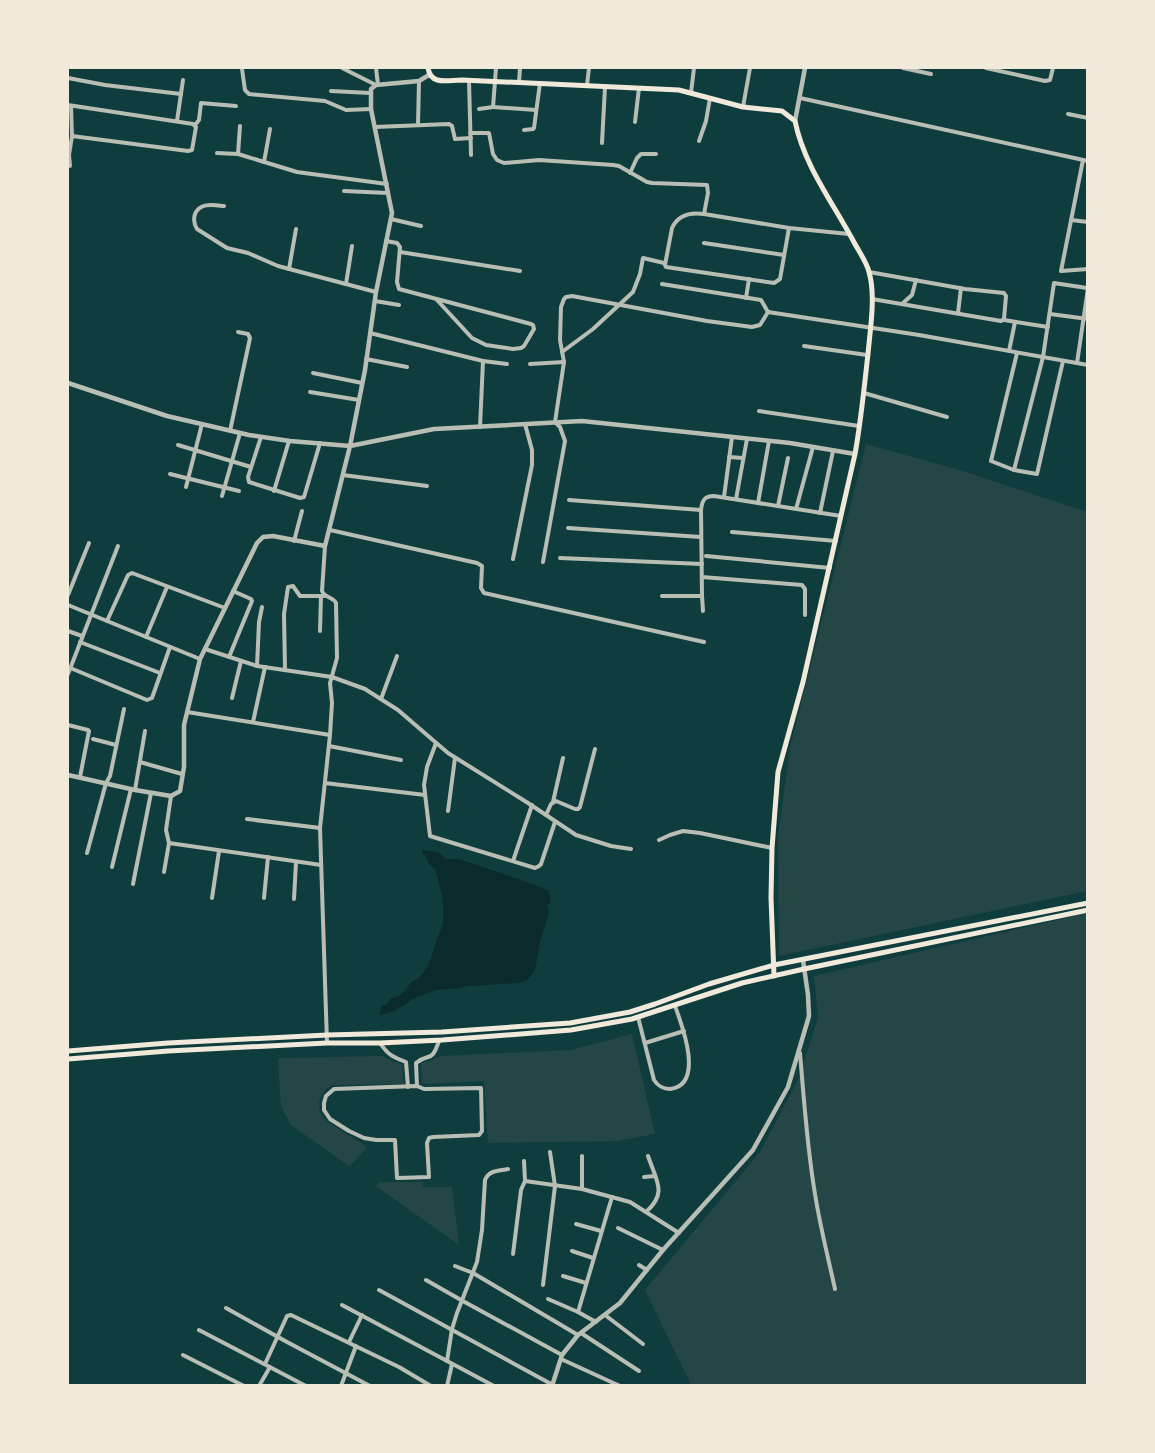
<svg xmlns="http://www.w3.org/2000/svg" width="1155" height="1453" font-family="'Public Sans',sans-serif">
  <style>
    .green { fill: #244646 }
    .water { fill: #0a2a2b }
    .lines { fill: none; stroke-linecap: round; stroke-linejoin: round }
    .minor { stroke: #b8beb3; stroke-width: 4 }
    .tertiary { stroke: #b8beb3; stroke-width: 4.5 }
    .secondary { stroke: #f1e9da; stroke-width: 5 }
    .primary { stroke: #f1e9da; stroke-width: 5 }
  </style>
  <rect width="100%" height="100%" fill="#0f3d3e"/>
  <g class="green">
    <polygon points="866,444 966,472 1087,512 1087,891 779,956 778,837 790,748"/>
    <polygon points="1087,913 1087,1385 691,1385 645,1290 760,1152 799,1078 818,1018 814,976"/>
    <polygon points="632,1034 655,1134 617,1141 488,1143 484,1081 422,1084 421,1063 431,1061 440,1056 571,1050"/>
    <polygon points="382,1056 391,1061 402,1064 404,1084 333,1085 326,1089 320,1098 319,1105 320,1113 325,1120 367,1147 355,1161 349,1166 291,1125 281,1106 278,1058"/>
    <polygon points="379,1182 423,1182 423,1187 452,1187 459,1245 376,1186"/>
  </g>
  <path class="water" d="M422,850L440,853L446,859H459L530,883L549,891L551,903L547,905L549,913L540,942L535,970L528,980L518,983L468,986L460,988L437,990L412,999L405,1005L391,1012L380,1015L381,1006L386,1005L391,998C402,997 405,991 411,982C428,977 432,954 437,939C439,933 443,927 443,921C445,904 440,885 435,869C428,867 429,858 422,853Z"/>
  <g class="lines">
    <g class="minor">
      <polyline points="342,68 376,85"/>
      <polyline points="376,68 378,85"/>
      <polyline points="496,68 493,107 536,110"/>
      <polyline points="903,68 931,74"/>
      <polyline points="986,68 1045,81 1050,80 1053,68"/>
      <polyline points="242,69 245,90 249,94 325,101 346,110 371,109"/>
      <polyline points="68,78 105,85 181,94"/>
      <polyline points="469,81 471,155"/>
      <polyline points="519,82 520,68"/>
      <polyline points="587,85 589,68"/>
      <polyline points="331,91 370,93"/>
      <polyline points="691,93 694,68"/>
      <polyline points="800,98 1088,161"/>
      <polyline points="68,105 193,124 196,127 192,150 188,151 72,136"/>
      <polyline points="743,107 750,68"/>
      <polyline points="479,109 493,107"/>
      <polyline points="1068,114 1088,118"/>
      <polyline points="177,121 183,80"/>
      <polyline points="635,122 639,88"/>
      <polyline points="195,125 199,120 201,103 236,106"/>
      <polyline points="418,125 419,81"/>
      <polyline points="375,127 449,124 452,126 455,139 471,138"/>
      <polyline points="524,130 533,129 534,128 540,83"/>
      <polyline points="470,133 489,133 493,154 497,160 504,163 539,160 613,165 619,166 647,182 652,183 707,185 708,193 704,214"/>
      <polyline points="699,141 706,121 710,98"/>
      <polyline points="602,143 605,87"/>
      <polyline points="217,153 238,154 297,172 387,184"/>
      <polyline points="238,154 240,126"/>
      <polyline points="1083,160 1061,271 1088,269"/>
      <polyline points="264,162 270,129"/>
      <polyline points="70,166 69,155 72,136 71,106"/>
      <polyline points="630,173 637,158 641,154 656,154"/>
      <polyline points="344,191 388,193"/>
      <path d="M224,206C214,205 200,202 195,214C193,220 194,224 197,229L227,248L248,253L278,266L376,292"/>
      <polyline points="391,219 421,226"/>
      <polyline points="1071,220 1088,222"/>
      <path d="M789,228L780,279L774,283L666,267L665,265L672,228C678,215 690,212 704,214L789,228L849,234"/>
      <polyline points="386,241 397,243 400,247 397,282 399,289 531,324 533,325 534,329 524,346 521,348 513,349 486,345 472,338 437,300"/>
      <polyline points="704,243 784,255"/>
      <polyline points="400,252 520,271"/>
      <polyline points="289,269 296,229"/>
      <polyline points="869,272 965,289 1004,293 1006,296 1004,319 1001,321 872,299"/>
      <polyline points="346,284 352,246"/>
      <polyline points="662,284 761,300 768,312"/>
      <polyline points="746,298 749,279"/>
      <polyline points="375,301 399,305"/>
      <polyline points="903,303 912,295 916,280"/>
      <polyline points="768,312 919,335 1088,365"/>
      <polyline points="958,313 961,288"/>
      <polyline points="1050,314 1088,319"/>
      <polyline points="1004,320 1048,327"/>
      <polyline points="370,333 483,361 480,427"/>
      <polyline points="804,346 867,355"/>
      <polyline points="1009,351 1015,322"/>
      <polyline points="562,352 593,329 633,292 640,274 643,258 664,263"/>
      <polyline points="1017,353 991,461 1014,470 1037,474 1063,361"/>
      <polyline points="366,359 407,367"/>
      <polyline points="483,361 507,364"/>
      <polyline points="1077,363 1088,288"/>
      <polyline points="530,364 564,362"/>
      <polyline points="313,373 362,383"/>
      <polyline points="310,392 359,400"/>
      <polyline points="864,393 947,417"/>
      <polyline points="759,411 859,426"/>
      <polyline points="230,431 250,338 248,334 238,332"/>
      <polyline points="261,437 248,477 249,482 300,498 304,497 320,443"/>
      <polyline points="178,445 251,467"/>
      <polyline points="729,457 743,458"/>
      <polyline points="1014,470 1043,357 1054,283 1087,288"/>
      <polyline points="170,474 239,491"/>
      <polyline points="343,475 427,486"/>
      <polyline points="186,487 202,424"/>
      <polyline points="274,491 289,441"/>
      <polyline points="222,496 240,433"/>
      <polyline points="724,497 732,437"/>
      <polyline points="736,499 747,439"/>
      <polyline points="569,500 701,510"/>
      <polyline points="758,503 769,441"/>
      <polyline points="778,506 788,458"/>
      <polyline points="796,509 813,447"/>
      <polyline points="820,513 833,451"/>
      <polyline points="568,528 701,537"/>
      <polyline points="330,530 477,563 482,566 481,588 484,593 704,642"/>
      <polyline points="732,532 836,541"/>
      <polyline points="294,541 302,511"/>
      <path d="M325,546L322,591C325,598 333,597 336,603L337,658L330,683L332,703L330,735"/>
      <polyline points="706,556 830,568"/>
      <polyline points="560,558 702,564"/>
      <polyline points="513,559 532,465 532,450 525,424"/>
      <polyline points="543,562 565,441 560,427 555,422 564,362 560,340 561,307 564,299 566,297 572,296 707,321 752,327 760,325 768,312"/>
      <polyline points="702,577 802,585 805,589 805,615"/>
      <polyline points="68,595 89,543"/>
      <path d="M662,596H702L701,510C702,501 704,496 714,496L841,516"/>
      <polyline points="702,596 703,611"/>
      <polyline points="68,605 200,659"/>
      <polyline points="107,621 128,575 132,573 225,608"/>
      <polyline points="68,631 82,636"/>
      <polyline points="320,631 321,596"/>
      <polyline points="146,637 167,587"/>
      <polyline points="80,642 160,673"/>
      <polyline points="205,649 257,666 332,677 365,689 398,710 448,753 528,803 576,835 611,846 631,849"/>
      <polyline points="229,657 252,601 251,599 233,591"/>
      <polyline points="257,666 259,622 262,607"/>
      <polyline points="68,667 147,700 152,698 170,647"/>
      <polyline points="285,670 284,614 288,587 293,586 300,596 324,596"/>
      <polyline points="68,674 118,546"/>
      <polyline points="232,698 241,661"/>
      <polyline points="381,699 397,656"/>
      <polyline points="187,712 330,735 320,828 327,1043"/>
      <polyline points="253,722 265,667"/>
      <polyline points="68,725 88,730 89,731 80,777"/>
      <polyline points="93,739 116,745"/>
      <polyline points="436,743 427,767 424,785 430,836 535,868 539,866 541,864 555,822"/>
      <polyline points="329,746 401,760"/>
      <polyline points="140,762 182,774"/>
      <polyline points="325,783 425,795"/>
      <polyline points="135,790 145,731"/>
      <polyline points="553,802 563,758"/>
      <polyline points="448,811 455,758"/>
      <polyline points="546,815 551,804 556,801 575,809 578,809 580,807 595,749"/>
      <polyline points="247,819 320,828"/>
      <polyline points="659,840 670,835 683,831 700,833 772,848"/>
      <polyline points="169,843 321,865"/>
      <polyline points="87,853 106,783 110,776 124,709"/>
      <polyline points="513,861 532,805"/>
      <polyline points="112,867 131,789"/>
      <polyline points="164,872 169,843 166,830 171,796"/>
      <polyline points="133,884 151,793"/>
      <polyline points="212,898 219,851"/>
      <polyline points="264,898 268,857"/>
      <polyline points="294,899 296,862"/>
      <path d="M638,1017L654,1080C658,1086 662,1089 670,1089C705,1085 682,1025 675,1006"/>
      <path d="M380,1043C388,1055 393,1057 406,1062L408,1087"/>
      <polyline points="645,1043 684,1031"/>
      <path d="M800,1053C804,1100 807,1147 815,1194C820,1226 828,1257 835,1289"/>
      <polygon points="417,1086 424,1089 481,1088 482,1131 479,1135 433,1137 429,1138 427,1143 429,1177 397,1178 395,1140 376,1140 364,1138 349,1131 330,1119 324,1110 324,1103 326,1096 334,1089"/>
      <path d="M417,1086L416,1063C430,1052 431,1064 439,1041"/>
      <polyline points="582,1156 582,1189"/>
      <polyline points="524,1161 525,1181"/>
      <polyline points="644,1177 655,1176"/>
      <path d="M646,1212C668,1193 656,1180 648,1156"/>
      <polyline points="576,1224 601,1231"/>
      <polyline points="618,1228 663,1250"/>
      <polyline points="572,1251 593,1258"/>
      <polyline points="513,1254 521,1190 525,1181 582,1189 630,1202 679,1233"/>
      <polyline points="639,1265 647,1270"/>
      <polyline points="455,1266 473,1273 578,1335"/>
      <polyline points="563,1276 586,1283"/>
      <polyline points="426,1280 461,1300 562,1355"/>
      <polyline points="543,1285 555,1186 550,1152"/>
      <polyline points="379,1290 553,1385"/>
      <polyline points="548,1299 578,1312 596,1322"/>
      <polyline points="342,1305 494,1386"/>
      <polyline points="226,1308 287,1342 370,1386"/>
      <polyline points="578,1312 612,1197"/>
      <polyline points="605,1315 643,1344"/>
      <polyline points="199,1330 306,1386"/>
      <polyline points="581,1333 639,1371"/>
      <polyline points="349,1342 362,1315"/>
      <polyline points="183,1355 244,1386"/>
      <polyline points="561,1359 620,1386"/>
      <path d="M447,1361L452,1329L457,1313L477,1262L482,1230L485,1180C489,1170 498,1171 508,1169"/>
      <polyline points="265,1364 287,1316 291,1315 399,1367 431,1386"/>
      <polyline points="259,1386 270,1367"/>
      <polyline points="341,1386 356,1346"/>
      <polyline points="447,1386 452,1364"/>
    </g>
    <g class="tertiary">
      <polyline points="795,121 805,68"/>
      <polyline points="68,383 167,416 249,435 290,441 350,446 434,429 582,421 790,443 855,454"/>
      <polyline points="68,775 135,790 171,796 180,791 184,767 184,725 200,659 257,543 263,537 273,536 325,546 350,446 365,370 376,292 392,213 371,109 371,89 376,85 419,81 429,75"/>
      <polyline points="552,1386 562,1355 578,1335 620,1303 663,1250 753,1150 788,1087 809,1016 808,995 803,960"/>
    </g>
    <path class="secondary" d="M428,68C431,86 448,80 462,80L679,90L743,107L782,111L795,121C804,166 834,204 855,244C860,253 867,263 869,272C876,296 870,330 868,354C864,388 861,421 855,454L803,682L778,772L772,848L771,898L774,976"/>
    <g class="primary">
      <polyline points="68,1051 168,1043 327,1035 442,1032 570,1023 630,1012 655,1004 709,984 774,965 1088,903"/>
      <polyline points="68,1059 168,1051 327,1043 380,1043 442,1040 571,1030 632,1019 742,983 804,969 1088,910"/>
    </g>
  </g>
  <rect width="1155" height="1453" fill="none" stroke="#f1e9da" stroke-width="138"/>
</svg>
